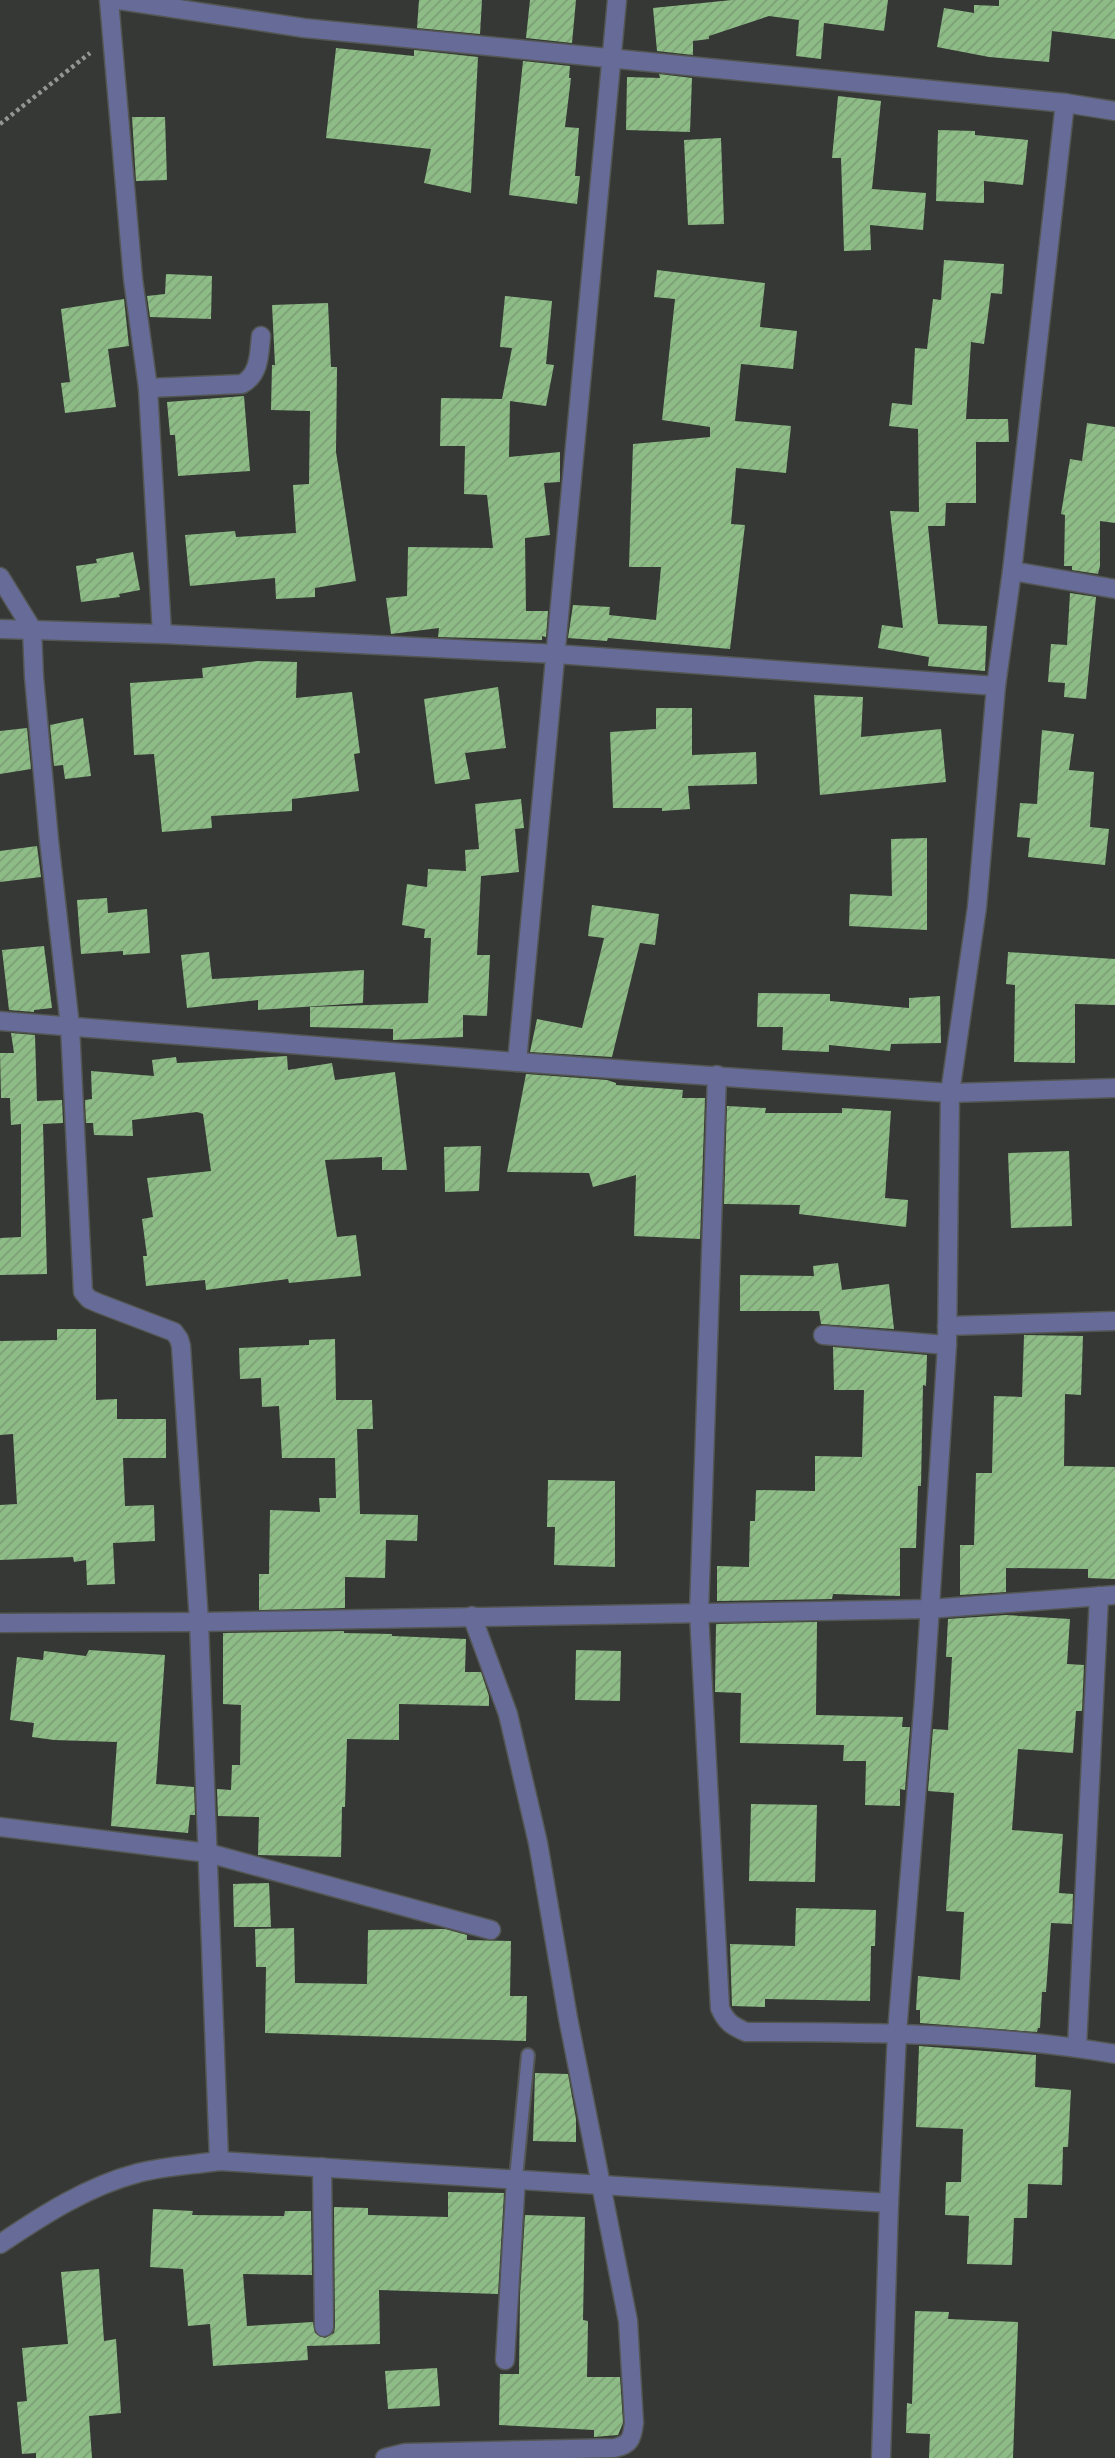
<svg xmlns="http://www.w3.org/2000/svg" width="1115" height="2458" font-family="Roboto,sans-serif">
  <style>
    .building { fill: url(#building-hatch) }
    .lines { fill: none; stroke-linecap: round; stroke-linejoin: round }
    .service-casing { stroke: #535652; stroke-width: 16 }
    .minor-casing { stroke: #535652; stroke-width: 21 }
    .path { stroke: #949694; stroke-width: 4.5; stroke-dasharray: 3.5 3.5; stroke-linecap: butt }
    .service { stroke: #666c97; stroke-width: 12 }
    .minor { stroke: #666c97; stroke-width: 18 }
  </style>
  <defs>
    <pattern id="building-hatch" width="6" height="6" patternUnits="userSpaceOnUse" patternTransform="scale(1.75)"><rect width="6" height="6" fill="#8ebc86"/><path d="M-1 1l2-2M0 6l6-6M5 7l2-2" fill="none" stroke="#7c9f76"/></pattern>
  </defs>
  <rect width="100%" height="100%" fill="#353834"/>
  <g class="building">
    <polygon points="419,0 482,0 480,34 417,28"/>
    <polygon points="530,0 576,0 572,43 526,38"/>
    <polygon points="732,0 888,0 884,31 824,23 821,59 796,56 799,20 769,16 709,36 709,39 693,41 693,55 657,51 653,8"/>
    <polygon points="999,0 1115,0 1115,39 1052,31 1049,62 989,57 937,47 944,8 974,13 974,5 999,6"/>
    <polygon points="336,48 414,56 414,50 478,57 471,193 424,183 431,149 326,138"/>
    <polygon points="523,61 570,66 569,78 571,78 565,127 579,128 575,176 580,176 577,204 509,195"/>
    <polygon points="659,74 692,78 690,132 626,130 627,77 660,78"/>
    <polygon points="838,96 881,101 872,189 926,193 923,230 870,225 871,250 844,251 841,158 832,158"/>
    <polygon points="132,117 165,117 167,180 136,181"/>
    <polygon points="938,130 975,131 975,135 1028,140 1023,185 984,181 984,203 936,201"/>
    <polygon points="721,138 724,224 688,225 684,140"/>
    <polygon points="944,260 1004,264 1002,294 991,293 984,344 971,342 966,419 1008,419 1009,442 976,442 976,503 946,503 945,526 928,526 938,624 987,626 985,671 928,666 929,657 878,648 882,625 903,628 890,511 919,512 918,429 889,426 892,403 912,405 915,348 927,349 933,299 941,300"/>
    <polygon points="657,270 765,283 760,327 797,331 793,369 741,364 735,421 791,426 786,473 736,468 731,524 745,525 730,649 608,638 607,641 568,638 573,605 610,607 609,615 656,620 661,567 629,567 633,444 710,437 710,427 662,420 675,299 654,297"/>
    <polygon points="166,274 212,276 211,319 150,317 147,296 165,294"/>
    <polygon points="505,296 552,301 546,364 554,365 546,406 510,401 509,457 560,452 560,482 544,483 550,535 525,538 526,611 548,611 546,637 542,636 542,640 438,637 439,628 391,634 386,598 407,596 408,547 493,548 487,495 464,494 465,446 440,446 441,398 502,399 512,348 500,347"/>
    <polygon points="124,299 129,346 108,349 116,407 65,413 61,383 70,382 61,309"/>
    <polygon points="328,303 331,367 337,367 336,452 356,581 315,588 315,597 276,599 275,578 190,586 185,535 235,531 236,537 296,533 293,485 309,484 310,411 271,410 272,365 275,365 272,305"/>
    <polygon points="244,396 250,471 178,476 175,435 170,435 167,402"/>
    <polygon points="1087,423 1115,427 1115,523 1100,521 1100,566 1098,574 1072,570 1072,566 1064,566 1065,515 1061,514 1070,459 1082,461"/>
    <polygon points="133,552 140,590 119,594 120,597 81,602 76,566 97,563 96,559"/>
    <polygon points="1070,593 1096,597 1086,699 1064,697 1065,683 1048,682 1051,644 1067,645"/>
    <polygon points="257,661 297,662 296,698 352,692 360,753 354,754 359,791 292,799 292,811 211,816 212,828 162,832 154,754 134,755 130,683 203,678 202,668"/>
    <polygon points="498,687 506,748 465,753 470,779 435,784 424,699"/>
    <polygon points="814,695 863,697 861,737 941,729 946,782 820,795"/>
    <polygon points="656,708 692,708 692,755 756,752 757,784 688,786 690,809 662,811 662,808 613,808 610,732 656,729"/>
    <polygon points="83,718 91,776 65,779 63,765 54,766 50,725"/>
    <polygon points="27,728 31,769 0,774 0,731"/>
    <polygon points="1042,730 1074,734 1069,770 1094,772 1090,827 1109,829 1105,865 1028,857 1030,838 1017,837 1020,803 1037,804"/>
    <polygon points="521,799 524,828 515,829 519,872 481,876 477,955 490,955 487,1016 463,1015 463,1037 393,1040 393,1029 310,1027 310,1007 428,1003 431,938 424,938 425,929 402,925 407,884 427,887 428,869 466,871 465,850 479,849 475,804"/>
    <polygon points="927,838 927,930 849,926 850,894 892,896 891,839"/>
    <polygon points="37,846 41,877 0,882 0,851"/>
    <polygon points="107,898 108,913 147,909 150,953 123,955 123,951 81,954 77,900"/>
    <polygon points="592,905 659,914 655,945 640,943 612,1057 530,1052 537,1019 582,1028 604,938 588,936"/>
    <polygon points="44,946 52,1008 34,1010 34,1012 9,1010 2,950"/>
    <polygon points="209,952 212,979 364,970 363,1003 258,1010 258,1000 187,1008 181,955"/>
    <polygon points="1008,952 1115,959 1115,1005 1075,1004 1075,1063 1014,1062 1015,985 1006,984"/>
    <polygon points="758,993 830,994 830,1001 909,1008 909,998 940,996 941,1043 891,1044 890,1051 829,1045 829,1052 782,1050 783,1027 757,1027"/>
    <polygon points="11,1033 35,1035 37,1101 62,1100 63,1123 43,1124 47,1274 0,1275 0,1238 21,1237 21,1124 11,1125 10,1098 1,1098 0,1053 14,1053"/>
    <polygon points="287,1056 288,1070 332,1063 335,1080 395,1072 407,1170 382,1170 382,1157 325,1160 337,1237 356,1235 361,1276 289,1283 288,1279 206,1290 205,1280 146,1286 143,1256 147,1256 142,1219 153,1217 147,1178 211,1171 203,1114 197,1112 132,1120 133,1136 94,1135 93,1123 86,1123 85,1100 92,1099 91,1071 154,1076 152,1060 176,1057 177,1063"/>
    <polygon points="526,1074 607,1080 616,1083 616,1085 683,1090 682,1098 705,1098 700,1239 634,1236 636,1175 593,1187 589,1173 507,1172"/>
    <polygon points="727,1106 766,1108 765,1113 842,1113 842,1108 891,1111 885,1198 908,1200 906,1227 799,1214 800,1205 724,1204"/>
    <polygon points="481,1146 479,1191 445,1192 444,1147"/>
    <polygon points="1069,1151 1072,1226 1011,1228 1008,1153"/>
    <polygon points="838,1263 842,1290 889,1284 894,1329 821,1324 819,1311 740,1311 740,1275 814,1276 813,1266"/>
    <polygon points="57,1329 96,1329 96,1400 117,1399 117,1419 166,1419 166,1458 123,1458 125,1506 154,1505 155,1541 113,1543 115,1584 87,1585 86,1560 74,1562 73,1557 0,1560 0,1505 17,1504 13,1434 0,1435 0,1341 57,1340"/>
    <polygon points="1024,1335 1083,1336 1081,1395 1065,1394 1064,1466 1115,1467 1115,1579 1088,1578 1088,1569 1006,1568 1006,1592 960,1595 960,1545 974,1545 976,1473 992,1473 994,1396 1022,1397"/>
    <polygon points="335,1339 336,1400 372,1400 373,1429 357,1429 360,1514 418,1515 417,1541 386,1540 385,1578 345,1577 345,1608 259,1610 259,1574 269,1574 270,1510 320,1512 319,1498 336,1498 335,1458 282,1458 279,1406 262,1407 261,1378 240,1379 239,1348 309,1345 309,1340"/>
    <polygon points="833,1347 927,1355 926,1386 923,1385 921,1486 918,1486 916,1548 900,1548 900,1596 833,1594 832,1599 717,1601 717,1566 749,1567 750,1521 755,1521 756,1490 815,1491 815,1456 862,1457 864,1390 834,1390"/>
    <polygon points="548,1480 615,1481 615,1567 554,1565 555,1527 547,1527"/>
    <polygon points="1006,1615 1070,1619 1067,1664 1084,1665 1082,1711 1076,1711 1073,1753 1018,1749 1012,1830 1063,1834 1059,1893 1073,1894 1072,1924 1051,1923 1046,1992 1042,1992 1040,2028 1038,2028 1037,2032 920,2023 920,2010 916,2010 918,1976 960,1980 964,1912 946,1911 954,1793 928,1791 933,1729 948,1730 952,1657 946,1657 948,1619"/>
    <polygon points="817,1622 816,1715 903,1717 902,1727 910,1727 905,1790 900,1789 900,1806 865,1805 866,1761 843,1761 844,1745 740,1743 741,1693 715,1692 716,1624"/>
    <polygon points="344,1631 344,1633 392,1634 392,1636 466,1639 465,1672 481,1672 489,1696 489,1706 399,1704 399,1740 347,1739 345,1807 342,1807 341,1857 258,1855 259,1817 218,1816 217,1789 231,1790 232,1765 240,1765 241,1705 223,1704 223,1633"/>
    <polygon points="89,1650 165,1655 156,1784 194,1787 195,1815 190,1815 188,1833 111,1826 117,1742 54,1740 32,1737 34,1723 10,1720 17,1657 43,1660 44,1651 86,1656"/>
    <polygon points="576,1650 621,1651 620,1701 575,1700"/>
    <polygon points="751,1804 817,1805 815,1882 749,1881"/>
    <polygon points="269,1883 271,1927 234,1927 233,1884"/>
    <polygon points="796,1908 876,1910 875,1946 871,1946 870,2001 765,1999 765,2007 732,2006 730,1944 795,1946"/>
    <polygon points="294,1928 295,1983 367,1984 368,1930 445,1929 467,1935 467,1940 511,1941 510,1996 527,1996 526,2041 265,2033 266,1967 256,1967 255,1929"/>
    <polygon points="919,2046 1036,2055 1035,2087 1071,2090 1068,2147 1063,2147 1062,2185 1028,2184 1027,2218 1014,2218 1012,2265 967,2264 969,2216 945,2215 946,2182 961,2182 963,2129 916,2127"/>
    <polygon points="535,2073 568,2074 576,2119 576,2142 533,2141"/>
    <polygon points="448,2192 504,2193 498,2294 379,2290 380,2344 307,2346 308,2360 213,2366 210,2324 188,2326 183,2269 150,2267 153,2209 193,2211 192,2215 284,2216 285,2211 311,2211 312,2275 243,2274 247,2326 313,2322 315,2333 325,2338 334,2333 335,2327 334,2207 368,2208 368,2215 448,2217"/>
    <polygon points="525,2215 585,2217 583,2320 588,2321 587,2377 620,2377 623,2423 618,2435 594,2437 594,2430 499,2425 500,2374 519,2374 520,2295"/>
    <polygon points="99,2269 104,2341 116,2339 121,2413 89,2416 92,2458 36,2458 36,2453 22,2454 17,2402 27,2401 22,2348 68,2344 61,2272"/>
    <polygon points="915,2311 949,2312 948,2319 1018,2322 1013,2458 929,2458 930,2434 906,2433 907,2403 912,2404"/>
    <polygon points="437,2368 440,2406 388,2409 385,2371"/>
  </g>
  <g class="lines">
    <g class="service-casing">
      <polyline id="service" points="516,2178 528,2055"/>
    </g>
    <g class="minor-casing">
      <g id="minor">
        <polyline points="109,0 133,279 148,388 162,634"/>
        <polyline points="119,0 304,28 1065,103 1115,111"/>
        <path d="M148,388L242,384C260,374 259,354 261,336"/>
        <polyline points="1012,571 1115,589"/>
        <polyline points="0,577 32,629 34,677 49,840 70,1026 83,1292 89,1299 98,1303 174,1332 179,1339 181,1346 199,1622 219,2161"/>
        <polyline points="0,629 162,634 556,654 996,686"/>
        <polyline points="0,1021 517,1062 950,1093 1115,1088"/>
        <polyline points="517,1062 617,0"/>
        <path d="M717,1075L699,1613L720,2008C726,2022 732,2026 746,2032C869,2032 993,2033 1115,2054"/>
        <polyline points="947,1326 1115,1321"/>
        <polyline points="823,1335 947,1345"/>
        <polyline points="0,1623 199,1622 929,1609 1115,1595"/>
        <polyline points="0,1827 208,1853 491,1930"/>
        <polyline points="1077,2047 1099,1596"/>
        <polyline points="322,2167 324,2327"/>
        <path d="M0,2244C43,2215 88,2186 138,2173C164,2166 192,2165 219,2161L889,2203"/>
        <polyline points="505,2360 516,2178"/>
        <path d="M385,2458L405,2453L614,2448C630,2445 632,2439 634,2423L628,2321L568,2018L538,1843L508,1714L472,1616"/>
        <polyline points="881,2458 889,2203 897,2033 924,1698 947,1345 950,1093 977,907 996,686 1012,571 1065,103"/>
      </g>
    </g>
    <polyline class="path" points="0,124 90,53"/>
    <use href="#service" class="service"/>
    <use href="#minor" class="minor"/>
  </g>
</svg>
